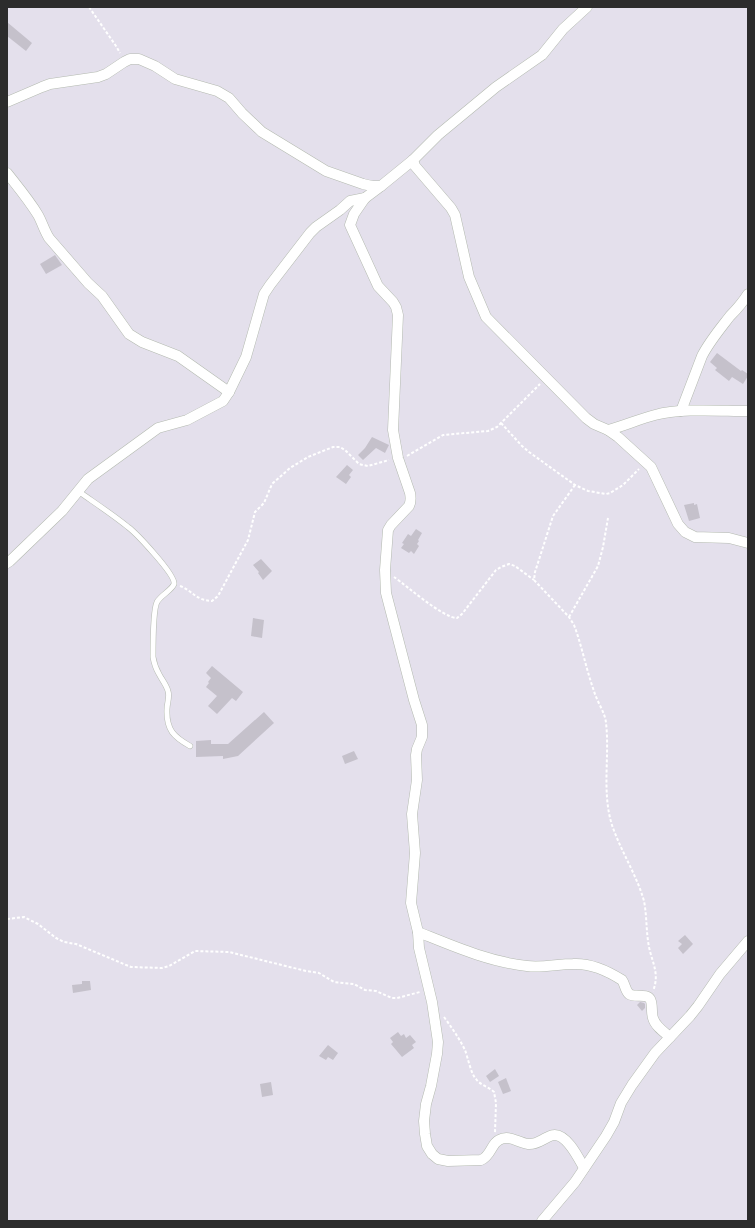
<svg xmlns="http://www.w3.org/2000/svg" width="755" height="1228" font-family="'Golos Text',sans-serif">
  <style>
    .building { fill: #c5c1cb }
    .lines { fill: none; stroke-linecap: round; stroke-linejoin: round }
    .service-casing { stroke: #b4bab0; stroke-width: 6 }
    .minor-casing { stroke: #b4bab0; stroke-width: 11 }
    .path { stroke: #fff; stroke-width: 2; stroke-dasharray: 3 2; stroke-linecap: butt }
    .service { stroke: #fff; stroke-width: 5 }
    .minor { stroke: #fff; stroke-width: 10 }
  </style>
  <rect width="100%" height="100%" fill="#e4e0ec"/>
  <g class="building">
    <polygon points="7,22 32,43 26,51 7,36"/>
    <polygon points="55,255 62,265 46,274 40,264"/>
    <polygon points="717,353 741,371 742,370 748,374 748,376 743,384 732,377 729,381 715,370 717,368 710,362"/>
    <polygon points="372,437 389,445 385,453 376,448 363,460 358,455 365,448"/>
    <polygon points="347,465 353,470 349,475 351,477 346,484 336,477"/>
    <polygon points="694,503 694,505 697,504 700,518 689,521 684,505"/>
    <polygon points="416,529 422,533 418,540 419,541 417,544 419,546 414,554 411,551 409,553 401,548 404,544 402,543 408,534 411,536"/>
    <polygon points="261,559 272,571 263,580 258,573 259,572 253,565"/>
    <polygon points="253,618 264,620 262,638 251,636"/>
    <polygon points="212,666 243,692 236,701 232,698 217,714 208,706 217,696 206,687 209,683 208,682 211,678 206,673"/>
    <polygon points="264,712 274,723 238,756 223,759 223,756 196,757 196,741 211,740 211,744 228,744"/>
    <polygon points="354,751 358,759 345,764 342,756"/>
    <polygon points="685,935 693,944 683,954 678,948 682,944 678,941"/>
    <polygon points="82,981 90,981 91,990 73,993 72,985 82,984"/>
    <polygon points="640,1002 644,1003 645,1004 645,1008 642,1011 637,1005"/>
    <polygon points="398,1032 401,1036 404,1034 406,1038 410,1035 416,1042 412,1045 414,1048 402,1057 391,1044 393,1042 390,1038"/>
    <polygon points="328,1045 338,1053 333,1060 328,1057 326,1060 319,1056"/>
    <polygon points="495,1069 499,1076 490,1082 486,1076"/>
    <polygon points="506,1078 511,1091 503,1094 498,1082"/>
    <polygon points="271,1082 273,1095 262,1097 260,1084"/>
  </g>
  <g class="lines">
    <g class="service-casing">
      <path id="service" d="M78,491C95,503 112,514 128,527C136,533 176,575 174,584C172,590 161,595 157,602C153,610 153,645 153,657C154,663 156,669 159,674C162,680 166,684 168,691C170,697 167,703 167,709C166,730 174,737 190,746"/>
    </g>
    <g class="minor-casing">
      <g id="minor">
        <polyline points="7,102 42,87 50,84 98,77 106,74 124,62 130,59 139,59 155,66 175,79 217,91 229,98 242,113 262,132 326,171 363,184 372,186 381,186 413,160 438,135 496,87 542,55 563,29 587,7"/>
        <polyline points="413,160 415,166 451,208 455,215 469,277 486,317 586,418 594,424 608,430 618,437 651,467 678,524 685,532 695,537 729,538 748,543"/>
        <path d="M7,173C18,187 29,200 38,215C42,222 44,230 49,238L88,283L102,296L129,334L142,342L178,356L229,392"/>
        <path d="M365,198L354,214L350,225L378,286L393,302L396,307L398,315L393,430L398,458L410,493C411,498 411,502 409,506L391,525L388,530L385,570L386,593L414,700L422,725V737L417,749L416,755L417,780L412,814L415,853L411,903L418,932L419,948L432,1002L438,1042L437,1054L431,1086L426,1104L424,1121L425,1134L427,1146L432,1154L438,1159L448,1161L481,1160C491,1156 491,1144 499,1140C509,1134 518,1143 528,1144C535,1145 540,1141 546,1138C548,1137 551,1135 554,1135C567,1134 579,1159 584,1168"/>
        <path d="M681,411L702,356C709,342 720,329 730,316C737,309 743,302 748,294"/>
        <path d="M608,430C624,426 639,419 655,415C681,408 720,411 748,411"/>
        <polyline points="7,563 10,561 62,511 88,479 158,428 187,420 223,401 229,392 246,357 264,294 270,285 310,233 316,227 340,210 350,201 365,198 381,186"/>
        <path d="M418,932C453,946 489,962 527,966C542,968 558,964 573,964C590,963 608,971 622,980C625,984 625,990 629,994C635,998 646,993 650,999C653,1003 651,1013 653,1018C655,1026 664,1032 670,1037"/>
        <polyline points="542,1221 575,1182 606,1136 614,1122 621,1103 632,1085 655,1053 690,1016 698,1006 720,974 748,941"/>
      </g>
    </g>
    <g class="path">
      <polyline points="89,7 116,46 120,53"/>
      <polyline points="501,423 522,446 529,452 575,485 588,491 606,494 610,493 623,485 639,469"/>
      <polyline points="407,456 443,435 488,431 497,427 540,384"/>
      <path d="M575,485L553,516L535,572L534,580L569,617L574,625C582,646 586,669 594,691C597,702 605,712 606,723C610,757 601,794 613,828C622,853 637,876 644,901C647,916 646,932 649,947C652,962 660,974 653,991"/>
      <path d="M394,577C407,586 443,618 457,618L462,614L496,570L501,567L509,564L515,566L534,580"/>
      <path d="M180,586C193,591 195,600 212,601L218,596L248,540L255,512L264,503L272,484L290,468L308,457L333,447H340L345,450L359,464L363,465L368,466L389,460"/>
      <polyline points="569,617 598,566 603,547 608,518"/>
      <polyline points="7,919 24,917 38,924 56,938 64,942 76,944 131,967 162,968 169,966 195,951 229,952 306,971 319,973 334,982 354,984 365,990 376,991 392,998 397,998 420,992"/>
      <path d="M444,1017C452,1028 459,1038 465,1050C468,1058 471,1074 476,1079C480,1085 489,1087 494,1092L496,1103L495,1133"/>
    </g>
    <use href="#service" class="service"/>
    <use href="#minor" class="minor"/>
  </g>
  <rect width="755" height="1228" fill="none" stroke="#2c2c2c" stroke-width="16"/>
</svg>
